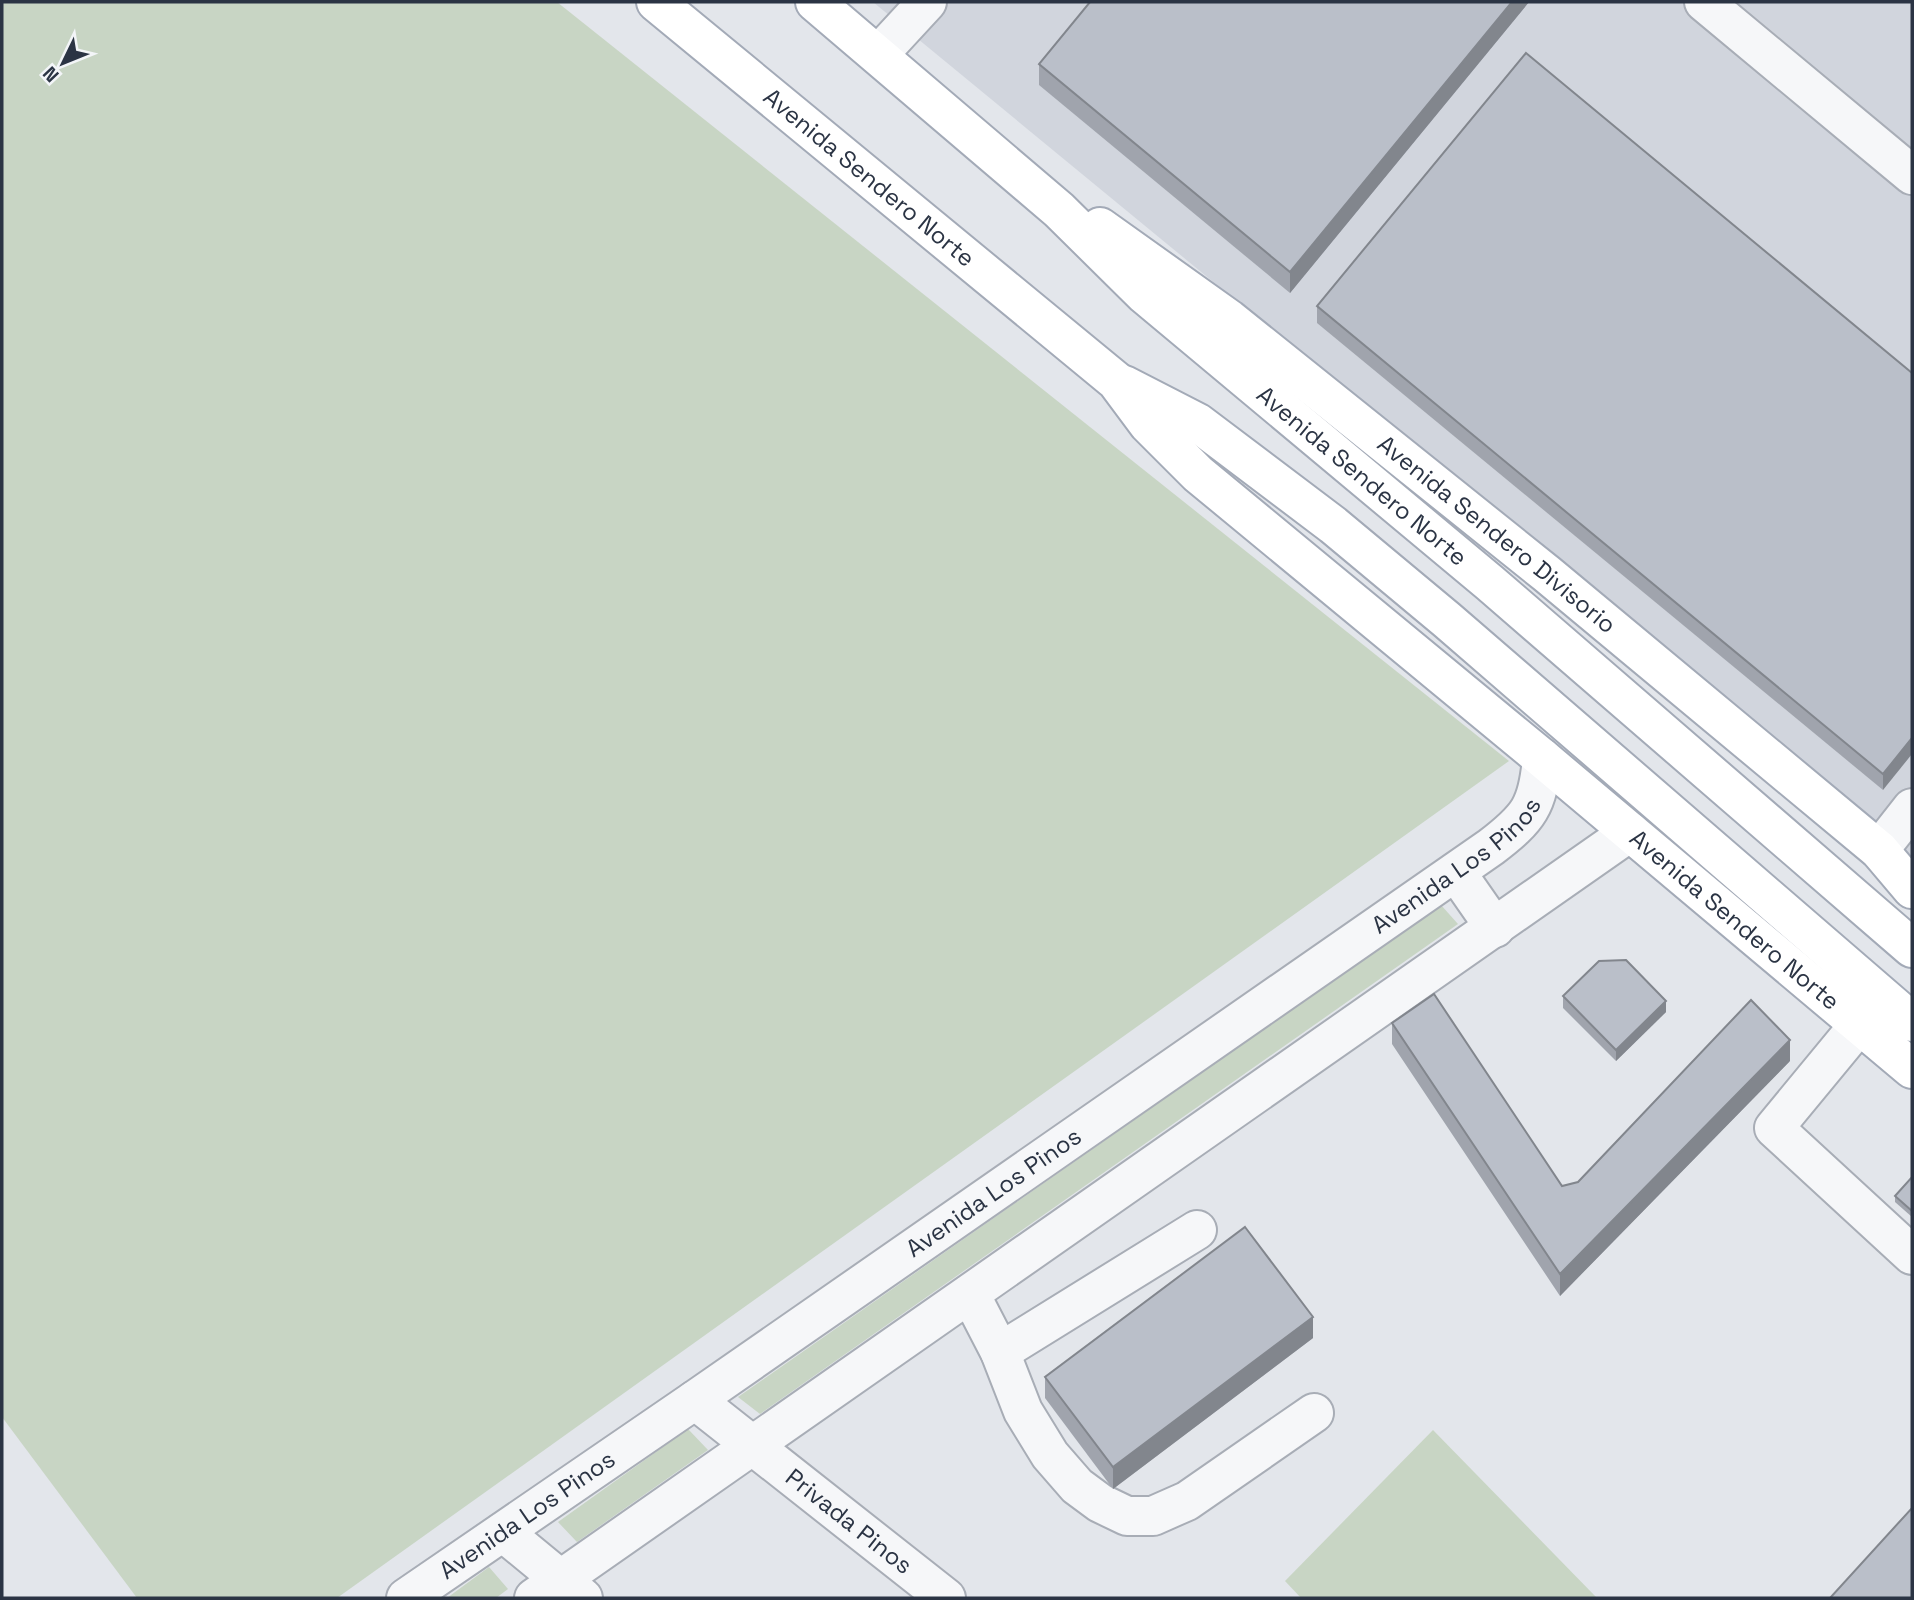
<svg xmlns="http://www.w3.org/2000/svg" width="1914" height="1600" font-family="'Space Grotesk',sans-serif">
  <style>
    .built { fill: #d1d5dd }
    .green { fill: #c8d5c4 }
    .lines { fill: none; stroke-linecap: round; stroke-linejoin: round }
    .minor-casing { stroke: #a8adb6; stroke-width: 42 }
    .major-casing { stroke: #a3aab7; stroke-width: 42 }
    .minor { stroke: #f6f7f9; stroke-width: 38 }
    .major { stroke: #fff; stroke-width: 38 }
    .wall { fill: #a0a4ad }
    .shaded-wall { fill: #82868d }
    .building { fill: #babfc9; stroke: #82868d; stroke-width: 2 }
    .labels { text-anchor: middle; stroke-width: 5; stroke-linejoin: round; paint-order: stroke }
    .street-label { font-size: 24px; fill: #2b3444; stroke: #f3f5f8 }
  </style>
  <rect width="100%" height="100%" fill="#e3e6eb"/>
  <polygon class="built" points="873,2 1912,2 1912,857"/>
  <g class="green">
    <polygon points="2,2 557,2 1509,761 337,1598 137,1598 2,1417"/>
    <polygon points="1441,905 1458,924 760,1414 738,1397"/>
    <polygon points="688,1429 708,1450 577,1542 558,1522"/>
    <polygon points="1433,1430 1597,1598 1301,1598 1285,1581"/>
    <polygon points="489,1567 508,1589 496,1598 447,1598"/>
  </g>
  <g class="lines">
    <g class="minor-casing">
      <g id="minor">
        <polyline points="1704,2 1912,175"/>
        <polyline points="879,54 927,2"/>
        <polyline points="1879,850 1912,808"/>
        <polyline points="1456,872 1495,928"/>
        <polyline points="1859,1025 1774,1128 1912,1255"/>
        <polyline points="970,1294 1000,1352 1023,1411 1050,1455 1077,1486 1100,1503 1127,1516 1153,1516 1187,1501 1314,1413"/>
        <polyline points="1000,1352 1197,1230"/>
        <path id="s1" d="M695,1400L946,1598"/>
        <polyline points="503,1532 583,1598"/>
        <path id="s2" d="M406,1598L695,1400L1491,847C1529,818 1538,806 1542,758"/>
        <polyline points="534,1598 1630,832"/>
      </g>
    </g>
    <g class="major-casing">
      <g id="major">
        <path id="s3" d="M656,2L1116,381L1148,424L1198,474L1542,758L1912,1069"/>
        <path id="s4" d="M815,2L1059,210L1145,295L1490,583L1912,948"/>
        <path id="s5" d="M1100,227L1229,319L1547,574L1879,850L1912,889"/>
        <polyline points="1124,385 1198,423 1333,525 1447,620 1912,1022"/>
      </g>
    </g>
    <use href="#minor" class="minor"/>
    <use href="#major" class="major"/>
  </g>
  <g class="wall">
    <polygon points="1090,2 1529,2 1290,293 1039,85 1039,64"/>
    <polygon points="1317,306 1912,373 1883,790 1317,323"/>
    <polygon points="1563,996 1666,1012 1616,1061 1563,1008"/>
    <polygon points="1392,1023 1562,1186 1578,1182 1790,1061 1560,1296 1392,1044"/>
    <polygon points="1912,1177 1912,1217 1895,1202 1895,1196"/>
    <polygon points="1313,1338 1113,1489 1045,1398 1045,1377"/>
  </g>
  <g class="shaded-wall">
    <polygon points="1512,2 1529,2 1290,293 1290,272"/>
    <polygon points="1912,738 1912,754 1883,790 1883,774"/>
    <polygon points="1666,1001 1666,1012 1616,1061 1616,1050"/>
    <polygon points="1790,1040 1790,1061 1560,1296 1560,1274"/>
    <polygon points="1313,1317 1313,1338 1113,1489 1113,1467"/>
  </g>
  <g class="building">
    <polygon points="1090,2 1512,2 1290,272 1039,64"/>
    <polygon points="1526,53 1912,373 1912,738 1883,774 1317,306"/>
    <polygon points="1626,960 1666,1001 1616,1050 1563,996 1599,961"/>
    <polygon points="1434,994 1562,1186 1578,1182 1751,1000 1790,1040 1560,1274 1392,1023"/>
    <polygon points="1912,1177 1912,1211 1895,1196"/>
    <polygon points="1245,1227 1313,1317 1113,1467 1045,1377"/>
    <polygon points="1912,1508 1912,1598 1830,1598"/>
  </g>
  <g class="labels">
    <g class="street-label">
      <text dy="8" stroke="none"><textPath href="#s3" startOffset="276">Avenida Sendero Norte</textPath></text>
      <text dy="8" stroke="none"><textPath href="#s4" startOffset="724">Avenida Sendero Norte</textPath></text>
      <text dy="8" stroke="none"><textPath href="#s5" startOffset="502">Avenida Sendero Divisorio</textPath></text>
      <text dy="8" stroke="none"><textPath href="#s2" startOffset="1281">Avenida Los Pinos</textPath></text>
      <text dy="8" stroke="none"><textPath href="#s3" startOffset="1418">Avenida Sendero Norte</textPath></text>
      <text dy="8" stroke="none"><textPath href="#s2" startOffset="714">Avenida Los Pinos</textPath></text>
      <text dy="8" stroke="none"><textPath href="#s2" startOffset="147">Avenida Los Pinos</textPath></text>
      <text dy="8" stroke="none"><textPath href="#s1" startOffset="196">Privada Pinos</textPath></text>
    </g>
  </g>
  <rect width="1914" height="1600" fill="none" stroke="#2b3444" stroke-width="7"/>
  <g transform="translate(63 63) rotate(227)" stroke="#f3f5f8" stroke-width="5" paint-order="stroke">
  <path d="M0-5L12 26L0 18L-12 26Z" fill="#2b3444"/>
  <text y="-10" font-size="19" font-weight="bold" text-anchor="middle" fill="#2b3444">N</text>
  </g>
</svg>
